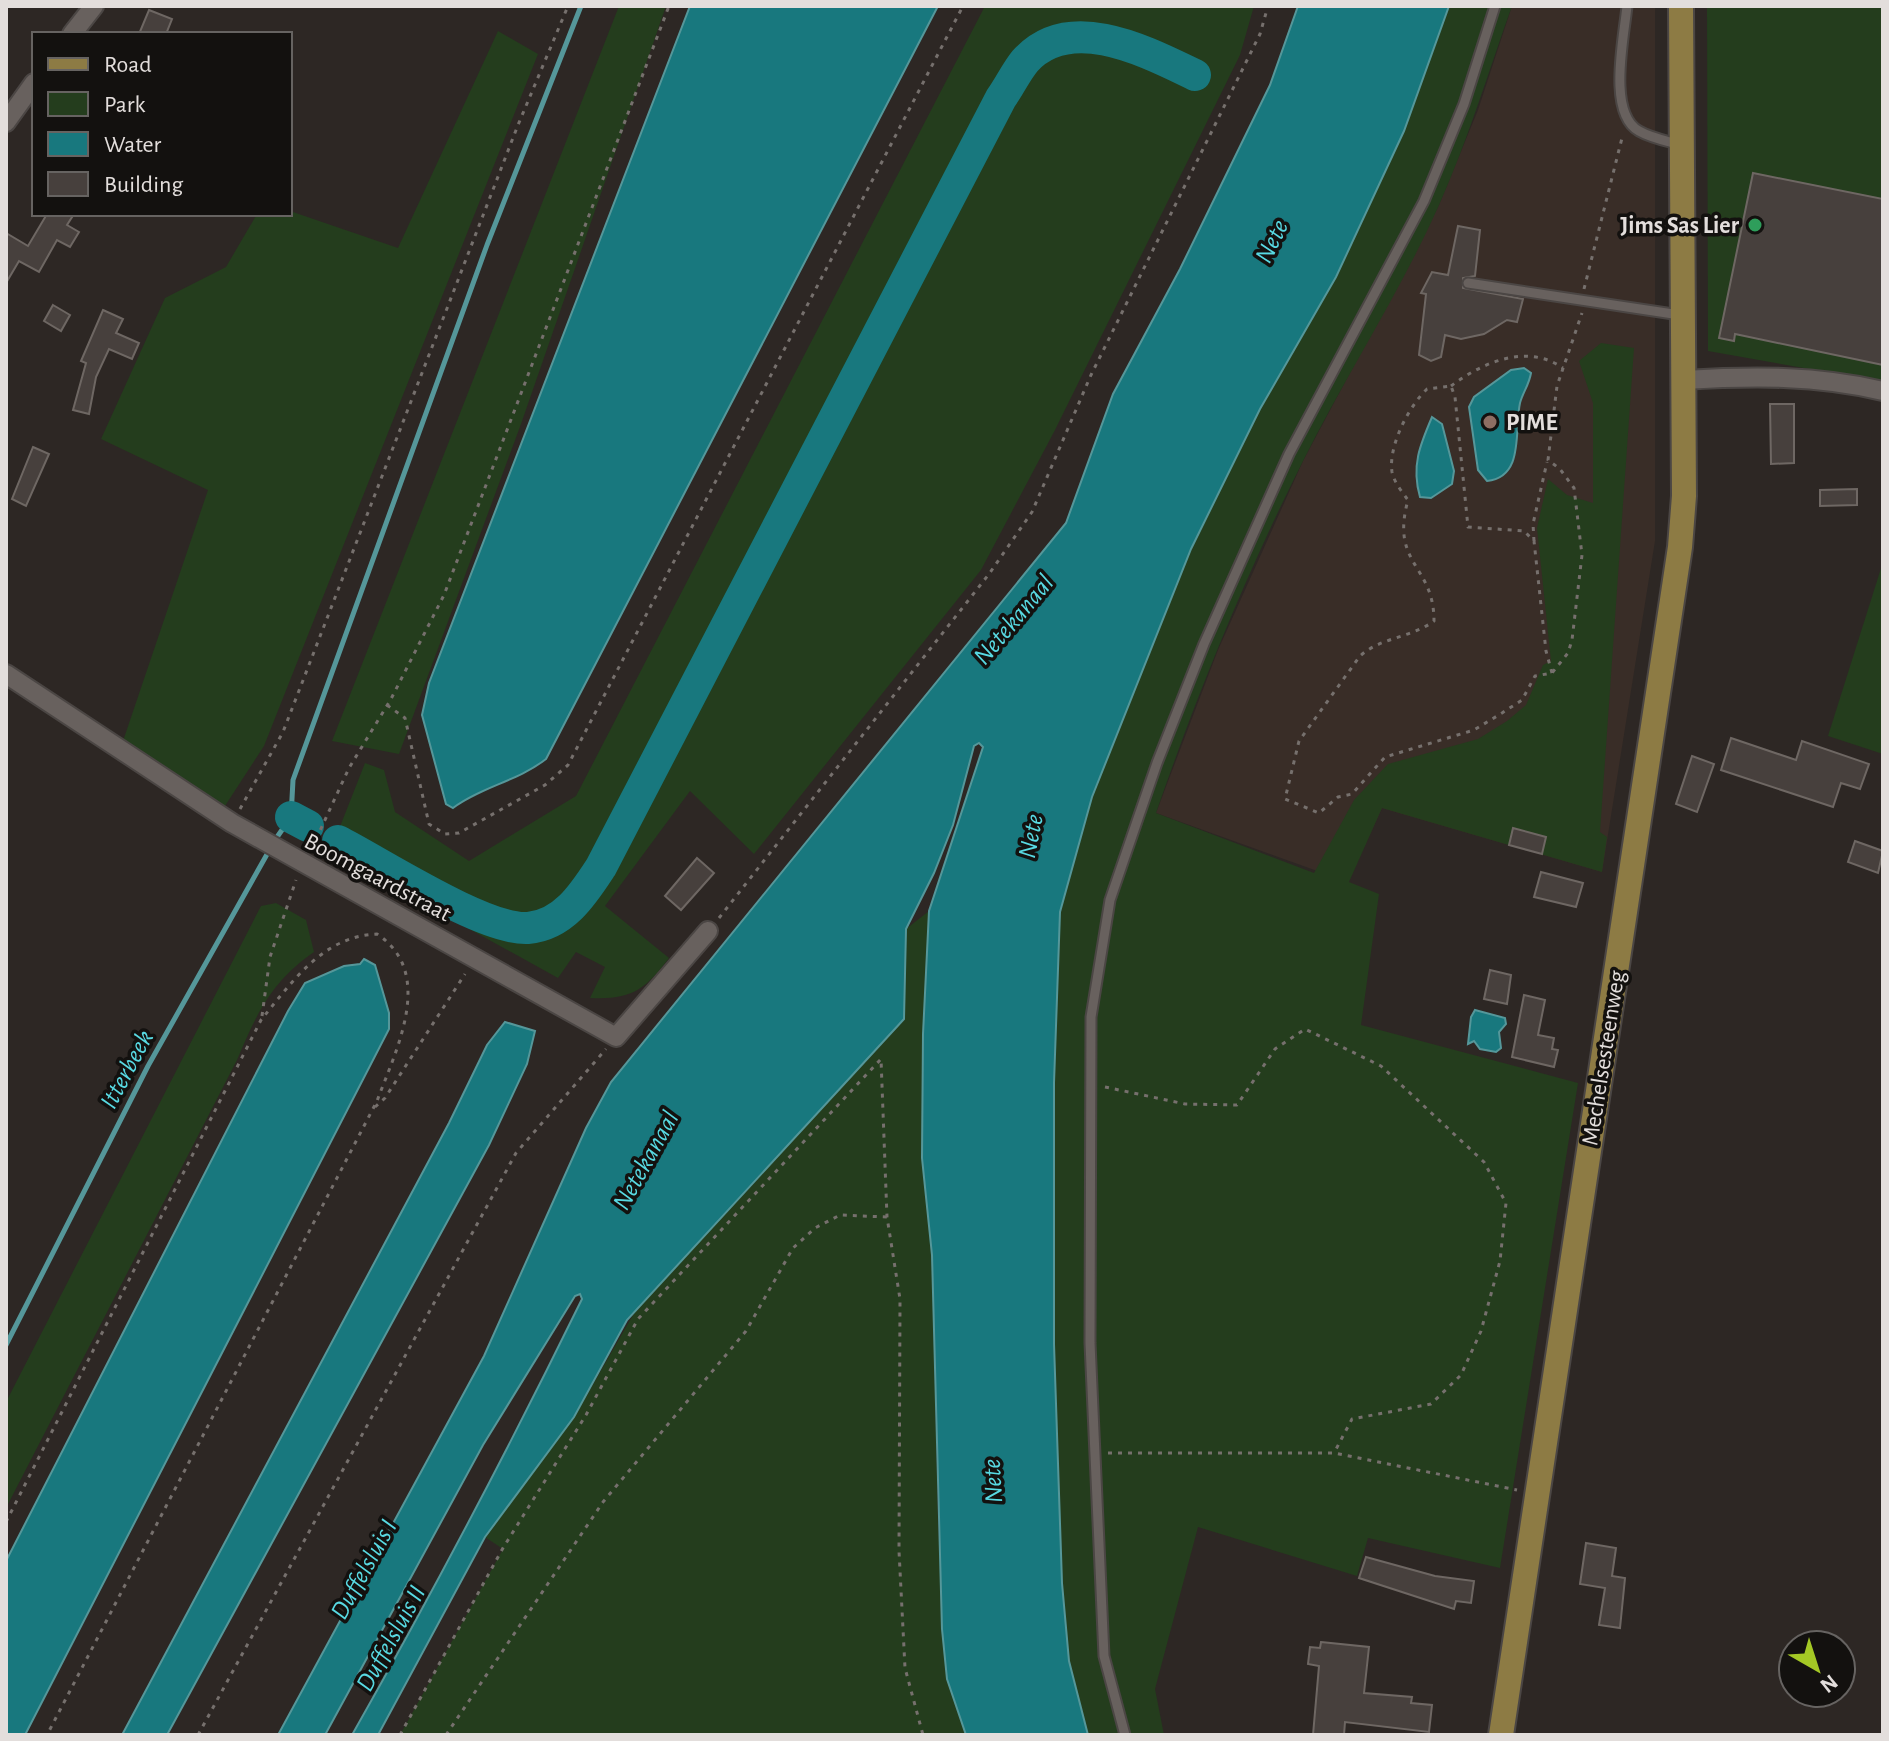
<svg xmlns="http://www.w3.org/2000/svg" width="1889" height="1741" font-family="'Alegreya Sans',sans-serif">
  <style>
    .built { fill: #392d27 }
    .green { fill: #243d1d }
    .water { fill: #18787e; stroke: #55979a; stroke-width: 2 }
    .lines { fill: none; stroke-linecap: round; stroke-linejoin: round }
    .stream { stroke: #55979a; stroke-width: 5 }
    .river { stroke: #18787e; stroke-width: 32 }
    .building { fill: #47403d; stroke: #6e6763; stroke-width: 2 }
    .service-casing { stroke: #4b4644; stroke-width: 13 }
    .minor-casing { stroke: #4b4644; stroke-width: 22 }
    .primary-casing { stroke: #4b4644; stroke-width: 28 }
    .path { stroke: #76706d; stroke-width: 3; stroke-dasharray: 4 6; stroke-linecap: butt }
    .service { stroke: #68615e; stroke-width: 9 }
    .minor { stroke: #68615e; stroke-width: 18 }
    .primary { stroke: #8d7b44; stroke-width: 24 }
    .leisure-dot { fill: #2e9e5b; stroke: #13110f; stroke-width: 3 }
    .education-dot { fill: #8d6e63; stroke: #13110f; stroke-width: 3 }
    .labels { text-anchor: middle; stroke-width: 7; stroke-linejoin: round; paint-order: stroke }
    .poi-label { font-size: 24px; font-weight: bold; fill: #e3dedc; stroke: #13110f; text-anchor: end }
    .street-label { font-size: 24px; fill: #e3dedc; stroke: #13110f }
    .water-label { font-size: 26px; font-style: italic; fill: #58d9e2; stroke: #13110f }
  </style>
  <rect width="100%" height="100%" fill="#2d2724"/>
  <polygon class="built" points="1512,6 1655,6 1655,541 1602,872 1382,808 1348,882 1156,813 1218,650 1303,461 1438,207 1478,110"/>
  <g class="green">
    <polygon points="619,6 666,6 521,424 399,754 332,741"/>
    <path d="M985,6H1254L1240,55L1055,430L981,570L754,854L690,791L605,906L669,958C645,990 631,1000 590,998L605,967L576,952L558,978L330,852L365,763L384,770L395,812L469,861L576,796Z"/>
    <path d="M1449,6H1512C1488,73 1468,140 1439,205C1400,293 1346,375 1303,461C1246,574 1197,694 1156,813L1314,873L1354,800L1388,764L1478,739L1507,721L1526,705L1543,665L1551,661L1537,528L1548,479L1567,495L1593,503V403L1579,361L1601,343L1634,348L1600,832L1607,837L1602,872L1382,808L1349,882L1379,894L1361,1025L1578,1083L1500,1568L1368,1538L1357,1576L1198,1527L1155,1689L1164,1735H1088L1069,1661L1062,1583L1054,1344V1083L1060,912L1092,797L1191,549L1260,409L1336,277L1404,131Z"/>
    <polygon points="1707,6 1883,6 1883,382 1708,351"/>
    <polygon points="498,31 538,54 264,746 223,809 123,741 208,490 101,439 165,298 226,267 257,214 290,214 290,211 398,248"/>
    <polygon points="1883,562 1883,754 1828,736"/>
    <path d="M276,903L306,920L314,952C271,982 257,1013 237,1060L6,1508V1402L261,906Z"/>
    <polygon points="929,911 923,1034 922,1158 932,1255 938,1523 947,1679 966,1735 400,1735 503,1549 485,1537 574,1417 640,1303 903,1019 906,929"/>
  </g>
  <g class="water">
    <path d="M690,6H938L546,759C518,781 481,787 453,808L446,804L422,715L429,683Z"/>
    <path d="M1298,6H1449L1404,131L1336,277L1260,409L1191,549L1092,797L1060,912L1054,1083V1344L1062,1583L1069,1661L1088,1735H966L947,1679L942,1629L932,1255L922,1158L923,1034L929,911L983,747L979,743L974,746L953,825L934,873L906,929L904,1019L627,1320L574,1417L485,1537L378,1735H352C433,1592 510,1446 582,1299L580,1294L575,1296L483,1445L325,1735H278L484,1356L586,1128L611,1082L1066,523L1113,394L1180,269L1270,85Z"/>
    <path d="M1524,368L1531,373C1529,385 1523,392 1520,403C1514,430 1525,477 1487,481L1478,470L1469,407L1474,397L1511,370Z"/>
    <path d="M1432,417L1442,424L1454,471L1452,484L1431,498L1420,497C1411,466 1420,445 1432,417Z"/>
    <polygon points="364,959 375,965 389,1013 389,1029 25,1735 6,1735 6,1561 288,1011 305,983 344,966 360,964"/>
    <polygon points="1475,1010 1505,1018 1506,1024 1499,1032 1501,1048 1496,1052 1480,1049 1474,1041 1468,1044 1471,1017"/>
    <polygon points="505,1022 535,1031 527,1064 489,1145 167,1735 122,1735 449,1123 487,1045"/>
  </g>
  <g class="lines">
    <g class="stream">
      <polyline points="275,840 291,817 293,780 487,245 581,6"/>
      <polyline points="6,1345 148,1066 270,849"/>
    </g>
    <g class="river">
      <polyline points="291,817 308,826"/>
      <path d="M338,841C381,863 485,931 528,928C564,925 584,893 601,867L1001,98C1009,87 1016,72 1025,61C1070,11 1147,52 1195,75"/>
    </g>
  </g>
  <g class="building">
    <polygon points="149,10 172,19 166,34 139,34"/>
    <polygon points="1753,173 1883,199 1883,365 1735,334 1734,341 1719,338"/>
    <polygon points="47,214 74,214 67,225 79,232 70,247 57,240 39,272 19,261 6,283 6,233 28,246"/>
    <polygon points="1458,226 1480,230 1475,276 1463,278 1463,288 1523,299 1517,322 1507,320 1484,334 1461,339 1445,335 1441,357 1431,361 1419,355 1426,294 1421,293 1432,272 1448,275"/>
    <polygon points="53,305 70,315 61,331 44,321"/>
    <polygon points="103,310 123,319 116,333 139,343 132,359 109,349 96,377 89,414 73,410 86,363 81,361"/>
    <polygon points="1770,404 1794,404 1794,463 1771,464"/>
    <polygon points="33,447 49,454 26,506 12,499"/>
    <polygon points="1857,489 1857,505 1820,506 1820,490"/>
    <polygon points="1731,738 1796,760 1802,741 1869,764 1860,789 1841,783 1833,807 1721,770"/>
    <polygon points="1692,756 1714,764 1697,812 1676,804"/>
    <polygon points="1513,828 1546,837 1542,854 1509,845"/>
    <polygon points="1855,841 1883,851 1878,873 1848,862"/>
    <polygon points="697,858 714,873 681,910 665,896"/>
    <polygon points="1541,872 1583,883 1576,907 1534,897"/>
    <polygon points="1490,970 1511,975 1507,1004 1484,999"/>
    <polygon points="1524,995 1545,1000 1538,1035 1554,1038 1552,1049 1558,1050 1554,1067 1512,1057"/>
    <polygon points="1586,1543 1616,1548 1612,1576 1625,1578 1620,1628 1599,1625 1605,1588 1580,1584"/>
    <polygon points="1366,1557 1435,1576 1474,1581 1471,1603 1456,1601 1454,1609 1359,1578"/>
    <polygon points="1321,1642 1369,1647 1364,1693 1412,1697 1411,1703 1432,1705 1429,1732 1345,1722 1344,1735 1313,1735 1319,1666 1308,1664 1310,1647 1320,1648"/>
  </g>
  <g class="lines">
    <g class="service-casing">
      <g id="service">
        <path d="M1627,6C1624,38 1607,113 1639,131C1651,138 1667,141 1681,145"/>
        <polyline points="1468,283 1680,315"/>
        <polyline points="1125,1735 1104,1656 1090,1343 1091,1017 1110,900 1157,763 1204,644 1289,454 1424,201 1464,104 1495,6"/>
      </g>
    </g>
    <g class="minor-casing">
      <g id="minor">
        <polyline points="72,34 94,6"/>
        <polyline points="6,122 34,83"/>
        <path d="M1683,380C1752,376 1816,375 1883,391"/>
        <polyline points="6,674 232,823 616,1037 708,931"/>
      </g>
    </g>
    <g class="primary-casing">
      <polyline id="primary" points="1501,1735 1680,547 1684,496 1681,6"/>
    </g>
    <g class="path">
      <polyline points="1584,289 1623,134"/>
      <path d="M1451,386C1483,362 1527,343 1563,368"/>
      <polyline points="1534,541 1533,524 1547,462"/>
      <path d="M1552,673L1546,651L1534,541L1524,531L1468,527L1455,397L1451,386L1427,389C1409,406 1388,446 1392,472C1394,482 1402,492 1408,500C1390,565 1434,564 1434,621C1411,638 1381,637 1360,656L1299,741L1285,799L1319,813L1338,797L1352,794L1385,757L1474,730L1502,713L1522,700L1535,676L1552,673L1568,653L1572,640L1582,555L1574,488L1560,469L1548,460L1557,386L1582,313"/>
      <polyline points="387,705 405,718 429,824 445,834 459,833 545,785 568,765 963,6"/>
      <polyline points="240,809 283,732 518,125 568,6"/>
      <polyline points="312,848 349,768 391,699 444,595 669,6"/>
      <polyline points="719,918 989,574 1032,512 1091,375 1260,34 1268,6"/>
      <polyline points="262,1016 270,957 296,880"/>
      <polyline points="1105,1087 1185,1104 1237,1105 1275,1049 1305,1029 1381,1066 1484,1162 1506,1203 1500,1261 1481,1331 1461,1375 1431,1404 1352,1419 1334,1453"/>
      <polyline points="375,1107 385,1098 465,974"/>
      <polyline points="1108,1453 1334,1453 1517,1490"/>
      <path d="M6,1522L261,1020C292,982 323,936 377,934C436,973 396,1050 377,1101L47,1735"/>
      <polyline points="198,1735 516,1153 606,1049"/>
      <polyline points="400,1735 503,1548 586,1415 638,1319 881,1059 887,1217 900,1299 899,1551 905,1668 923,1735"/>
      <polyline points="446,1735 603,1502 746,1331 793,1248 815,1228 840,1215 887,1217"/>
    </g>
    <use href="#service" class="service"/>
    <use href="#minor" class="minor"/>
    <use href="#primary" class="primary"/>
  </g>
  <circle class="leisure-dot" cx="1755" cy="225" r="8"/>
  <circle class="education-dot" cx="1490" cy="422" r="8"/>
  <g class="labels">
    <g class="poi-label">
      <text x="1739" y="233">Jims Sas Lier</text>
      <text x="1506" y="430" text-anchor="start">PIME</text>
    </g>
    <g class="street-label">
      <text transform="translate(378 877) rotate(28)" y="8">Boomgaardstraat</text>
      <text transform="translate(1603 1058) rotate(-81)" y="8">Mechelsesteenweg</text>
    </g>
    <g class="water-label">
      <text transform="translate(1271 241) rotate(-64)" y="9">Nete</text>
      <text transform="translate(1013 619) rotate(-50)" y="9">Netekanaal</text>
      <text transform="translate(1030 836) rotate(-79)" y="9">Nete</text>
      <text transform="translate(126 1069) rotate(-62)" y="9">Itterbeek</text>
      <text transform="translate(645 1160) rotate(-61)" y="9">Netekanaal</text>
      <text transform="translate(992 1481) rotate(-93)" y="9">Nete</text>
      <text transform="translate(363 1569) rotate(-61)" y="9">Duffelsluis I</text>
      <text transform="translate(390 1638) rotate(-61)" y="9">Duffelsluis II</text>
    </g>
  </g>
  <rect width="1889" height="1741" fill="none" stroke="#e3dedc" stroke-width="16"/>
  <rect x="32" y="32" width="260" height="184" fill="#13110f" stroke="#666361" stroke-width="2"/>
  <rect x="48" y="58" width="40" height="12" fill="#8d7b44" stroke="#666361" stroke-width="2"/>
  <text x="104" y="72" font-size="24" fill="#e3dedc">Road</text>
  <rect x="48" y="92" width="40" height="24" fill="#243d1d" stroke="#666361" stroke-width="2"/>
  <text x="104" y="112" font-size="24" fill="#e3dedc">Park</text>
  <rect x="48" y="132" width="40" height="24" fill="#18787e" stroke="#666361" stroke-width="2"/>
  <text x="104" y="152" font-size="24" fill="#e3dedc">Water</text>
  <rect x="48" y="172" width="40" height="24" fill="#47403d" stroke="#666361" stroke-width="2"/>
  <text x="104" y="192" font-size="24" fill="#e3dedc">Building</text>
  <g transform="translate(1817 1669) rotate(141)"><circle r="38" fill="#13110f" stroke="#666361" stroke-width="2"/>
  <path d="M0-6L14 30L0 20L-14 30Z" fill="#a4c825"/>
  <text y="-12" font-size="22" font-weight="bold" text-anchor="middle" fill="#e3dedc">N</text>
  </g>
</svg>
